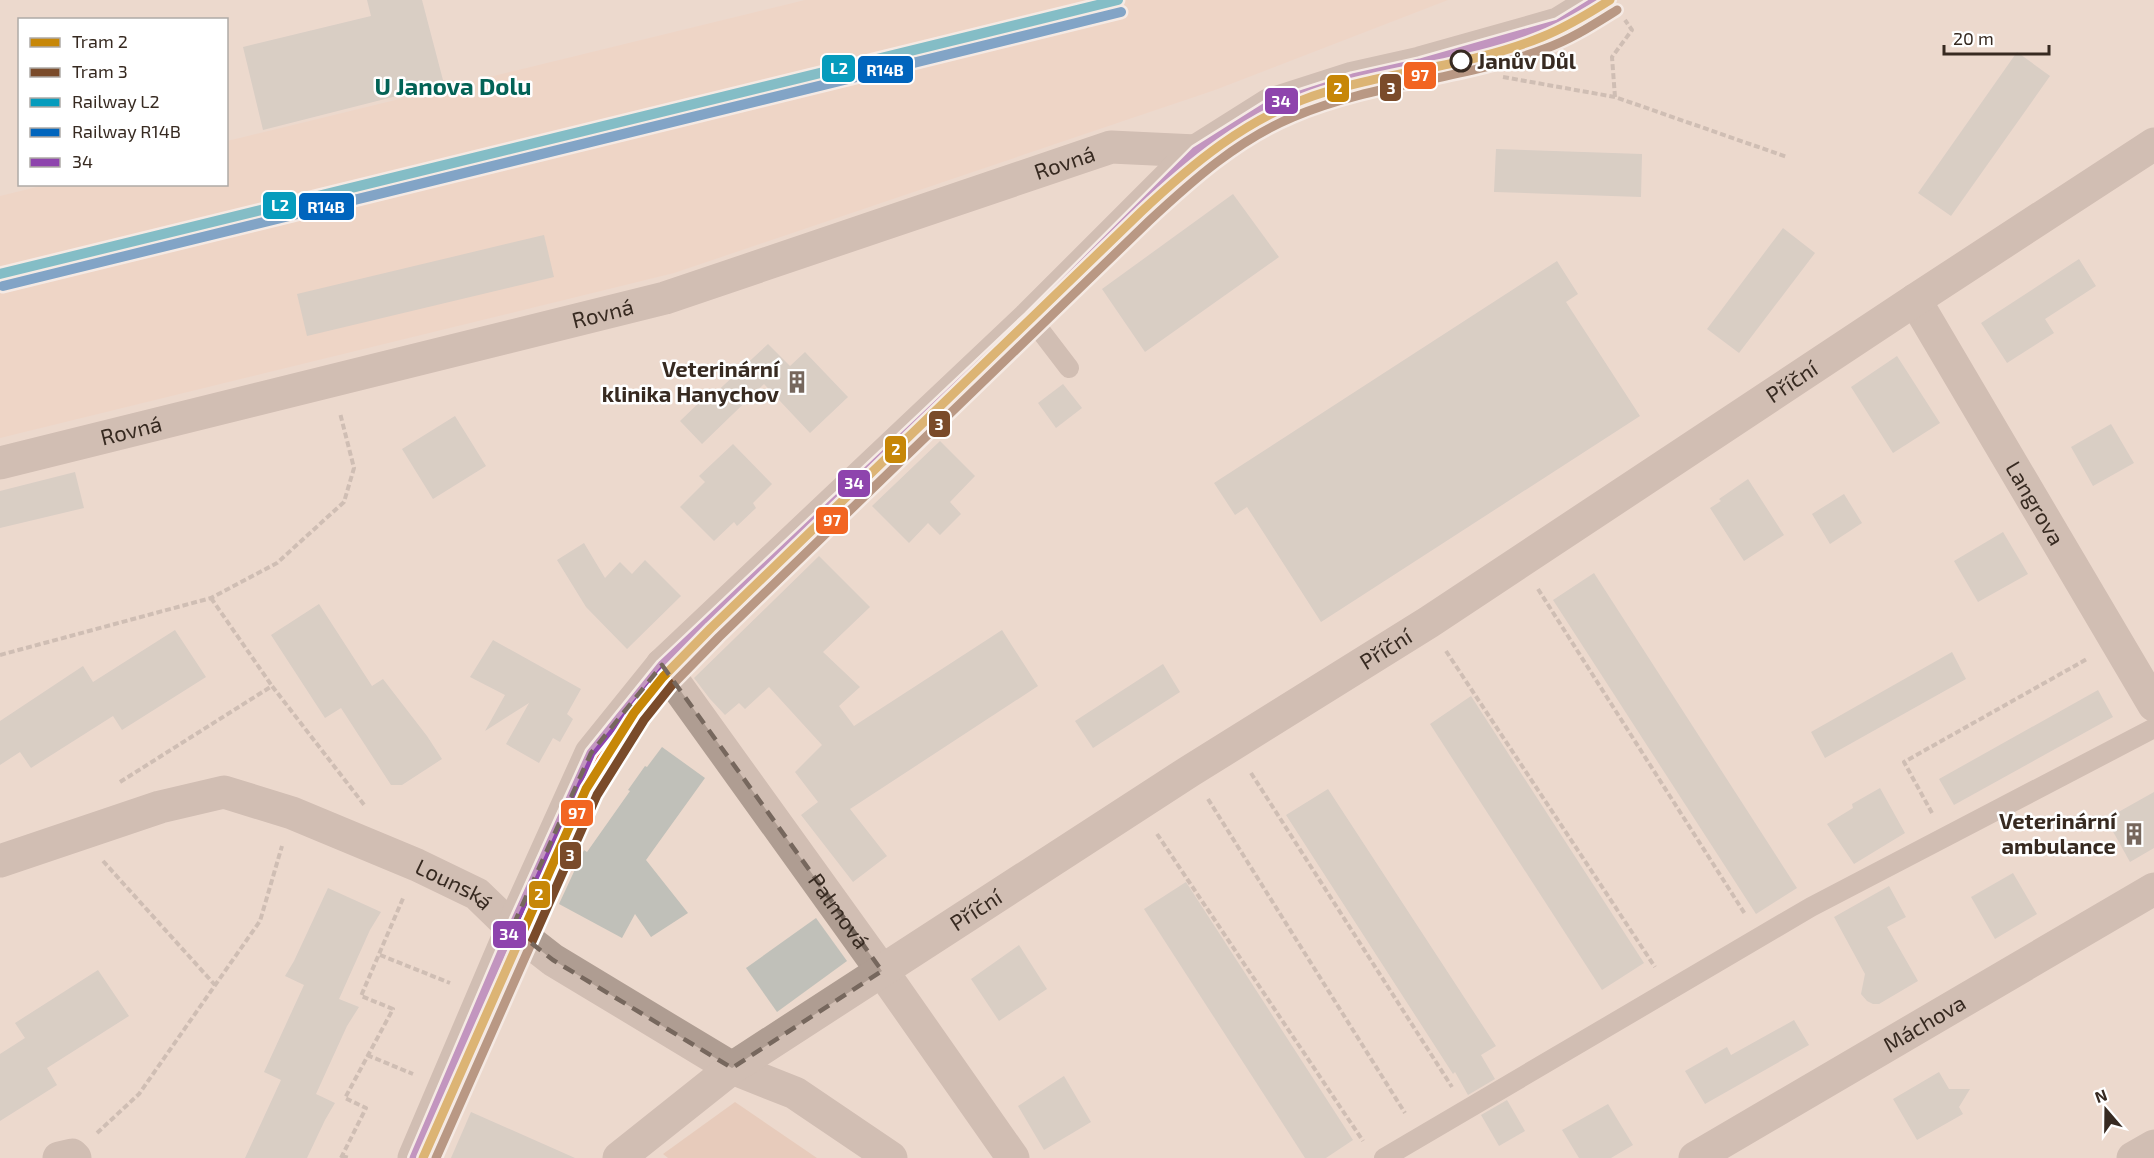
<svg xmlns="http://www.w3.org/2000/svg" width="2154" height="1158" font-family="'Exo 2',sans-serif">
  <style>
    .built { fill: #f0d0bc }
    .green { fill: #e0bba4 }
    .building { fill: #c0c0b9 }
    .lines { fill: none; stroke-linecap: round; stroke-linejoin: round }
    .path { stroke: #ac9e94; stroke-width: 4; stroke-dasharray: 6 3; stroke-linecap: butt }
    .lane { stroke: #af9d92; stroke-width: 20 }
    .street { stroke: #af9d92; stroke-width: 33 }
    .bus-1-casing { stroke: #fff; stroke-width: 14 }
    .bus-2-casing { stroke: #fff; stroke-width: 14 }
    .bus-1 { stroke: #8e44ad; stroke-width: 9 }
    .bus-2 { stroke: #f26522; stroke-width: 9 }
    .rail-1-casing { stroke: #fff; stroke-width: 15 }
    .rail-2-casing { stroke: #fff; stroke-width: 15 }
    .rail-1 { stroke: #069cbd; stroke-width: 10 }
    .rail-2 { stroke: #0065bd; stroke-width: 10 }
    .tram-1-casing { stroke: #fff; stroke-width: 14 }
    .tram-2-casing { stroke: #fff; stroke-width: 14 }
    .tram-1 { stroke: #c78708; stroke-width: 9 }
    .tram-2 { stroke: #7a4b2a; stroke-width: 9 }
    .marked { fill: none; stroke: #76675d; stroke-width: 4.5; stroke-dasharray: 12 8; stroke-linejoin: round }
    .stop-dot { fill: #fff; stroke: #372a21; stroke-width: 3 }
    .labels { text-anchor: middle; stroke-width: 5; stroke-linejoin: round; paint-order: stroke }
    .stop-label { font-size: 22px; font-weight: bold; fill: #372a21; stroke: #fff; text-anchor: start }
    .street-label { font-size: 22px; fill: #372a21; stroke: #fff }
    .poi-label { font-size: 22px; font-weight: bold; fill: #372a21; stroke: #fff; text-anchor: end }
    .neighbourhood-label { font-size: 24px; font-weight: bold; fill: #036356; stroke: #fff }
    .line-badge { stroke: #fff; stroke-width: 2 }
    .badge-label { font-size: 16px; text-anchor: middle; font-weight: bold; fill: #fff }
  </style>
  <rect width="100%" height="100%" fill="#ecd9cd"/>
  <polygon class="built" points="805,0 1448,0 1215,90 674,273 0,438 0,196 49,184 226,184 227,141"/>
  <polygon class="green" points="735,1102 817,1158 668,1158 663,1154"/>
  <g class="building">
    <polygon points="367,0 422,0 444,84 263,130 243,47 371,16"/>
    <polygon points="2017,52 2050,76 1951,216 1918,193"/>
    <polygon points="1496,149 1642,154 1641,197 1494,192"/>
    <polygon points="1233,194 1279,257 1145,352 1102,289"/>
    <polygon points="1783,228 1815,253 1739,353 1707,329"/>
    <polygon points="544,235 554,277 307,336 297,294"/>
    <polygon points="2079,259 2096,286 2045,319 2054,333 2007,363 1981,323"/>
    <polygon points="1557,261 1578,294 1566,302 1640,416 1321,622 1247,507 1235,515 1214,483"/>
    <polygon points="768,344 790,366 805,352 848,397 810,433 764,384 702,444 680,421 707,395 710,398"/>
    <polygon points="1897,356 1940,423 1893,453 1851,387"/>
    <polygon points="1063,384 1082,408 1056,428 1038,403"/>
    <polygon points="455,416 486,466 433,499 402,449"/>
    <polygon points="2111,424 2134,463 2093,486 2071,447"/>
    <polygon points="940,441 975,476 950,502 961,514 940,535 928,523 909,543 872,506"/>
    <polygon points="733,444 772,484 753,503 756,508 737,526 734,522 714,541 680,507 705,482 699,476"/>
    <polygon points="75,472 84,508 0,528 0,491"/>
    <polygon points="1748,479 1784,535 1744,561 1710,508 1721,501 1719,499"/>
    <polygon points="1844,494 1862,523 1830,544 1812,514"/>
    <polygon points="2003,532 2028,574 1978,602 1954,561"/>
    <polygon points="584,543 605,578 620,562 632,574 645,560 681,596 627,649 586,607 557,560"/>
    <polygon points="819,556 870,607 823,652 860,687 839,706 854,726 1002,630 1038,686 850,809 887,856 853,882 801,815 818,802 795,772 822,745 769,687 745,709 739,703 725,715 710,699 694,678"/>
    <polygon points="1594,573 1797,888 1756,914 1553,600"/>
    <polygon points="319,604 372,686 383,679 427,736 442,759 402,785 391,785 341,708 325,718 271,635"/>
    <polygon points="175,630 206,677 122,730 113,716 31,768 20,752 0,765 0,721 83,666 93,682"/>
    <polygon points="493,640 581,689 567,714 573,719 560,742 553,738 539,763 506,744 529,703 485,731 505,695 470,677"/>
    <polygon points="1952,652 1966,679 1825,758 1811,732"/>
    <polygon points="1163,664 1180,692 1093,748 1075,721"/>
    <polygon points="2098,690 2113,717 1954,805 1939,779"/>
    <polygon points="1471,696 1644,963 1602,990 1430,724"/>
    <polygon points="662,747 705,778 646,860 688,913 651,937 635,914 622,938 559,904 584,850 587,852 630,791 628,790 645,766 647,767"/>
    <polygon points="1880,788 1905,833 1854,864 1827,824 1853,808 1852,804"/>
    <polygon points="1328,789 1496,1046 1481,1055 1495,1079 1468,1095 1455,1072 1453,1074 1286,815"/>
    <polygon points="2154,792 2154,848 2130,862 2106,819"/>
    <polygon points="2013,873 2037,914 1995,939 1971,897"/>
    <polygon points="1186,882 1353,1140 1326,1158 1305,1158 1144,909"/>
    <polygon points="1889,886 1906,917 1887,927 1918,981 1879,1004 1873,1004 1867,1001 1861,994 1865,974 1834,917"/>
    <polygon points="328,888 381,912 370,930 339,999 359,1007 347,1026 316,1094 335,1103 325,1120 307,1158 245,1158 281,1080 264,1072 304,985 285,976 294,961"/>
    <polygon points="816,918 847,961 777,1012 746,968"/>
    <polygon points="1019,945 1047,989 999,1021 971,979"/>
    <polygon points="98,970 129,1016 47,1068 57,1085 0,1121 0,1054 25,1038 15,1023"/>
    <polygon points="1794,1020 1809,1045 1705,1104 1685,1071 1727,1047 1731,1055"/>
    <polygon points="1939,1072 1949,1089 1970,1089 1959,1107 1963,1114 1917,1140 1893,1099"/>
    <polygon points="1064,1076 1091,1122 1044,1150 1018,1106"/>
    <polygon points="1507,1100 1525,1131 1499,1146 1481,1115"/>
    <polygon points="1608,1104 1633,1145 1611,1158 1579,1158 1562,1130"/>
    <polygon points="471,1112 575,1158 451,1158"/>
  </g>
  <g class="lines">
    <g class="path">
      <polyline points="1503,77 1615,97 1787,157"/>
      <polyline points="1615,97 1612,57 1632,30 1625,20"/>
      <polyline points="1538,589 1745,914"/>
      <polyline points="211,598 272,686"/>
      <polyline points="1446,651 1655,967"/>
      <polyline points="0,655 211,598 277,563 344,502 354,468 340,413"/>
      <polyline points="1251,773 1452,1087"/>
      <polyline points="120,782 272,686 365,806"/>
      <polyline points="1208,799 1405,1113"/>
      <polyline points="1932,813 1904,762 2087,659"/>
      <polyline points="1157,834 1363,1141"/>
      <polyline points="103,861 215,985"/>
      <polyline points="380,955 450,983"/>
      <polyline points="367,1055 413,1074"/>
      <polyline points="97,1133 139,1094 260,921 282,846"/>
      <polyline points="342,1156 349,1158"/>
      <polyline points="341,1158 366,1108 345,1098 393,1009 361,996 404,896"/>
    </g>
    <g class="lane">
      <polyline points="1030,317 1069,368"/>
      <polyline points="1384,1158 1811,907 2154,728"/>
    </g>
    <g class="street">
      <path id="s1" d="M1915,300L2154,705"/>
      <path id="s2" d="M0,463L665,298L1111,147L1196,151"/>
      <path id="s3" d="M662,665L882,971L1013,1158"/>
      <path id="s4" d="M0,861L160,807L224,792L292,813L417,865L477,894L512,928L553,960L732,1068L795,1093L891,1158"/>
      <polyline points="59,1158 72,1155 75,1158"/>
      <polyline points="414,1158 512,928 591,753 662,665 1030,317 1196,151 1269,105 1353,78 1420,63 1558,24 1597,0"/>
      <path id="s5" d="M619,1158L732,1068L1190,771L1429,622L1915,300L2154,144"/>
      <path id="s6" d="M1695,1158L2154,889"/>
      <polyline points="2133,1158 2154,1146"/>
    </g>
    <g class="bus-1-casing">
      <polyline id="bus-1" points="414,1158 512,928 591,753 662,665 1030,317 1196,151 1269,105 1353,78 1420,63 1558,24 1597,0"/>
    </g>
    <g class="bus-2-casing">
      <polyline id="bus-2" points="427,1158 523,933 601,759 671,673 1038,326 1204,160 1274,116 1356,90 1423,75 1561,36 1603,10"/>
    </g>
    <use href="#bus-1" class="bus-1"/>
    <use href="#bus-2" class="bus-2"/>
    <g class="rail-1-casing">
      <polyline id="rail-1" points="0,274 1118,0"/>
    </g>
    <g class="rail-2-casing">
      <polyline id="rail-2" points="3,286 1121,12"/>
    </g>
    <use href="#rail-1" class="rail-1"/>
    <use href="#rail-2" class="rail-2"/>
    <g class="tram-1-casing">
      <path id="tram-1" d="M423,1158L586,789L634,713L663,677L711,628L1141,212C1192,164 1246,119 1313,96C1388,71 1469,67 1542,37C1567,27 1588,14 1610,0"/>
    </g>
    <g class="tram-2-casing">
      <path id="tram-2" d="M436,1158L597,795L644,720L672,685L719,637L1149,221C1193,180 1238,140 1293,117C1373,83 1463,80 1544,49C1570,40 1593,25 1617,10"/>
    </g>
    <use href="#tram-1" class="tram-1"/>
    <use href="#tram-2" class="tram-2"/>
  </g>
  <path d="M0 0H2154V1158H0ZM662,665L882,971L732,1068L553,960L512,928L591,753Z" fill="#ecd9cd" fill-opacity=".55" fill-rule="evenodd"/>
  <path class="marked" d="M662,665L882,971L732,1068L553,960L512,928L591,753Z"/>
  <defs>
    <g id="building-bare" transform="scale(1.8)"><path d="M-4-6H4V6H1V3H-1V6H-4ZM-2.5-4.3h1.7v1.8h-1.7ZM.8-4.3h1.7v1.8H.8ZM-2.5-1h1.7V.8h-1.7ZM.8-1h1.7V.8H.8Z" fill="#76675d" stroke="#fff" stroke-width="2.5" paint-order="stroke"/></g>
  </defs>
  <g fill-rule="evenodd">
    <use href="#building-bare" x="797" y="382"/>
    <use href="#building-bare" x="2134" y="834"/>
  </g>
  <circle class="stop-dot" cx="1461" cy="61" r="10"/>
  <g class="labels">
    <g class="stop-label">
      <text x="1477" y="69">Janův Důl</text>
    </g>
    <g class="street-label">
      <text dy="8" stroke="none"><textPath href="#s2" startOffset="1107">Rovná</textPath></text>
      <text dy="8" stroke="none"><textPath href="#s2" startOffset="621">Rovná</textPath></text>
      <text dy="8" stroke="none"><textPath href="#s5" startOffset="1407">Příční</textPath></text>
      <text dy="8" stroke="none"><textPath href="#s2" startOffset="135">Rovná</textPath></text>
      <text dy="8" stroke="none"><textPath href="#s1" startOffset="236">Langrova</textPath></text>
      <text dy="8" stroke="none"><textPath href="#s5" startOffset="921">Příční</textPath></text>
      <text dy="8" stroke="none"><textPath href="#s4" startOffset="483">Lounská</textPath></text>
      <text dy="8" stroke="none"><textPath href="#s3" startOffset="303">Palmová</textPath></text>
      <text dy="8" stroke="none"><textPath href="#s5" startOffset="435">Příční</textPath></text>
      <text dy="8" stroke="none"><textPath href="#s6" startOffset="266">Máchova</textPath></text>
    </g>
    <g class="poi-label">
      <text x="779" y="377">Veterinární<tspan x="779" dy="25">klinika Hanychov</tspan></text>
      <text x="2116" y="829">Veterinární<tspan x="2116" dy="25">ambulance</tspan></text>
    </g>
    <g class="neighbourhood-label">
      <text x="453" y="95">U Janova Dolu</text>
    </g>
  </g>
  <g class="line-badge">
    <rect x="821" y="54" width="35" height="29" rx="6" fill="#069cbd"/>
    <rect x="857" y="55" width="57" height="29" rx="6" fill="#0065bd"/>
    <rect x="1403" y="61" width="34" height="29" rx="6" fill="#f26522"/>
    <rect x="1379" y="73" width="23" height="29" rx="6" fill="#7a4b2a"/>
    <rect x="1326" y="74" width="24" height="29" rx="6" fill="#c78708"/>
    <rect x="1264" y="87" width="35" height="28" rx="6" fill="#8e44ad"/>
    <rect x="262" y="191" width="35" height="29" rx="6" fill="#069cbd"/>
    <rect x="298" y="192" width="57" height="29" rx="6" fill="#0065bd"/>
    <rect x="928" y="410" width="23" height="28" rx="6" fill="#7a4b2a"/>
    <rect x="884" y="435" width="23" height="29" rx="6" fill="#c78708"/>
    <rect x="837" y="469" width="34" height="29" rx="6" fill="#8e44ad"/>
    <rect x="815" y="506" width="34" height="29" rx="6" fill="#f26522"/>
    <rect x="560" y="799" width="34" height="28" rx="6" fill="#f26522"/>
    <rect x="559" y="841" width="23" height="29" rx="6" fill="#7a4b2a"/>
    <rect x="528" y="880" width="23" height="29" rx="6" fill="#c78708"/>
    <rect x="492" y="920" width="35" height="29" rx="6" fill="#8e44ad"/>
  </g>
  <g class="badge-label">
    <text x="839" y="74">L2</text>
    <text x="885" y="76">R14B</text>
    <text x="1420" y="81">97</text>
    <text x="1391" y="94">3</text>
    <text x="1338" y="94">2</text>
    <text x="1281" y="107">34</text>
    <text x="280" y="211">L2</text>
    <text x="326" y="213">R14B</text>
    <text x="939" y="430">3</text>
    <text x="896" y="455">2</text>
    <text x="854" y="489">34</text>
    <text x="832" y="526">97</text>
    <text x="577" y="819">97</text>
    <text x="570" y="861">3</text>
    <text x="539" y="900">2</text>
    <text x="509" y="940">34</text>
  </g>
  <rect x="18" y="18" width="210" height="168" fill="#ffffff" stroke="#afaaa6" stroke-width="1.5"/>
  <rect x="30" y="38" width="30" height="9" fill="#c78708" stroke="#afaaa6" stroke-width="1.5"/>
  <text x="72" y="48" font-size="18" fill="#372a21">Tram 2</text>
  <rect x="30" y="68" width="30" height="9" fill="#7a4b2a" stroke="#afaaa6" stroke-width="1.5"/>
  <text x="72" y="78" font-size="18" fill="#372a21">Tram 3</text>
  <rect x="30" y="98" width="30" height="9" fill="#069cbd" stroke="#afaaa6" stroke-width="1.5"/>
  <text x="72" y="108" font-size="18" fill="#372a21">Railway L2</text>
  <rect x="30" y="128" width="30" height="9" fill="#0065bd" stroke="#afaaa6" stroke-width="1.5"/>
  <text x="72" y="138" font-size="18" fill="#372a21">Railway R14B</text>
  <rect x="30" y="158" width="30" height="9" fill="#8e44ad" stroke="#afaaa6" stroke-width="1.5"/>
  <text x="72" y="168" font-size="18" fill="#372a21">34</text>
  <g transform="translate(2106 1110) rotate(340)" stroke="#ffffff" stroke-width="4.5" paint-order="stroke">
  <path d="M0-4.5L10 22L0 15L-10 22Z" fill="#372a21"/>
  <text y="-9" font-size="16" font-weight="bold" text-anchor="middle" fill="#372a21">N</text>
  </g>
  <path d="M1944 45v9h105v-9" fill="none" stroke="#372a21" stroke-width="3"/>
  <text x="1953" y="45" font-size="18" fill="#372a21" stroke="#ffffff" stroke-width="4.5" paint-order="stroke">20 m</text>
</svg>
